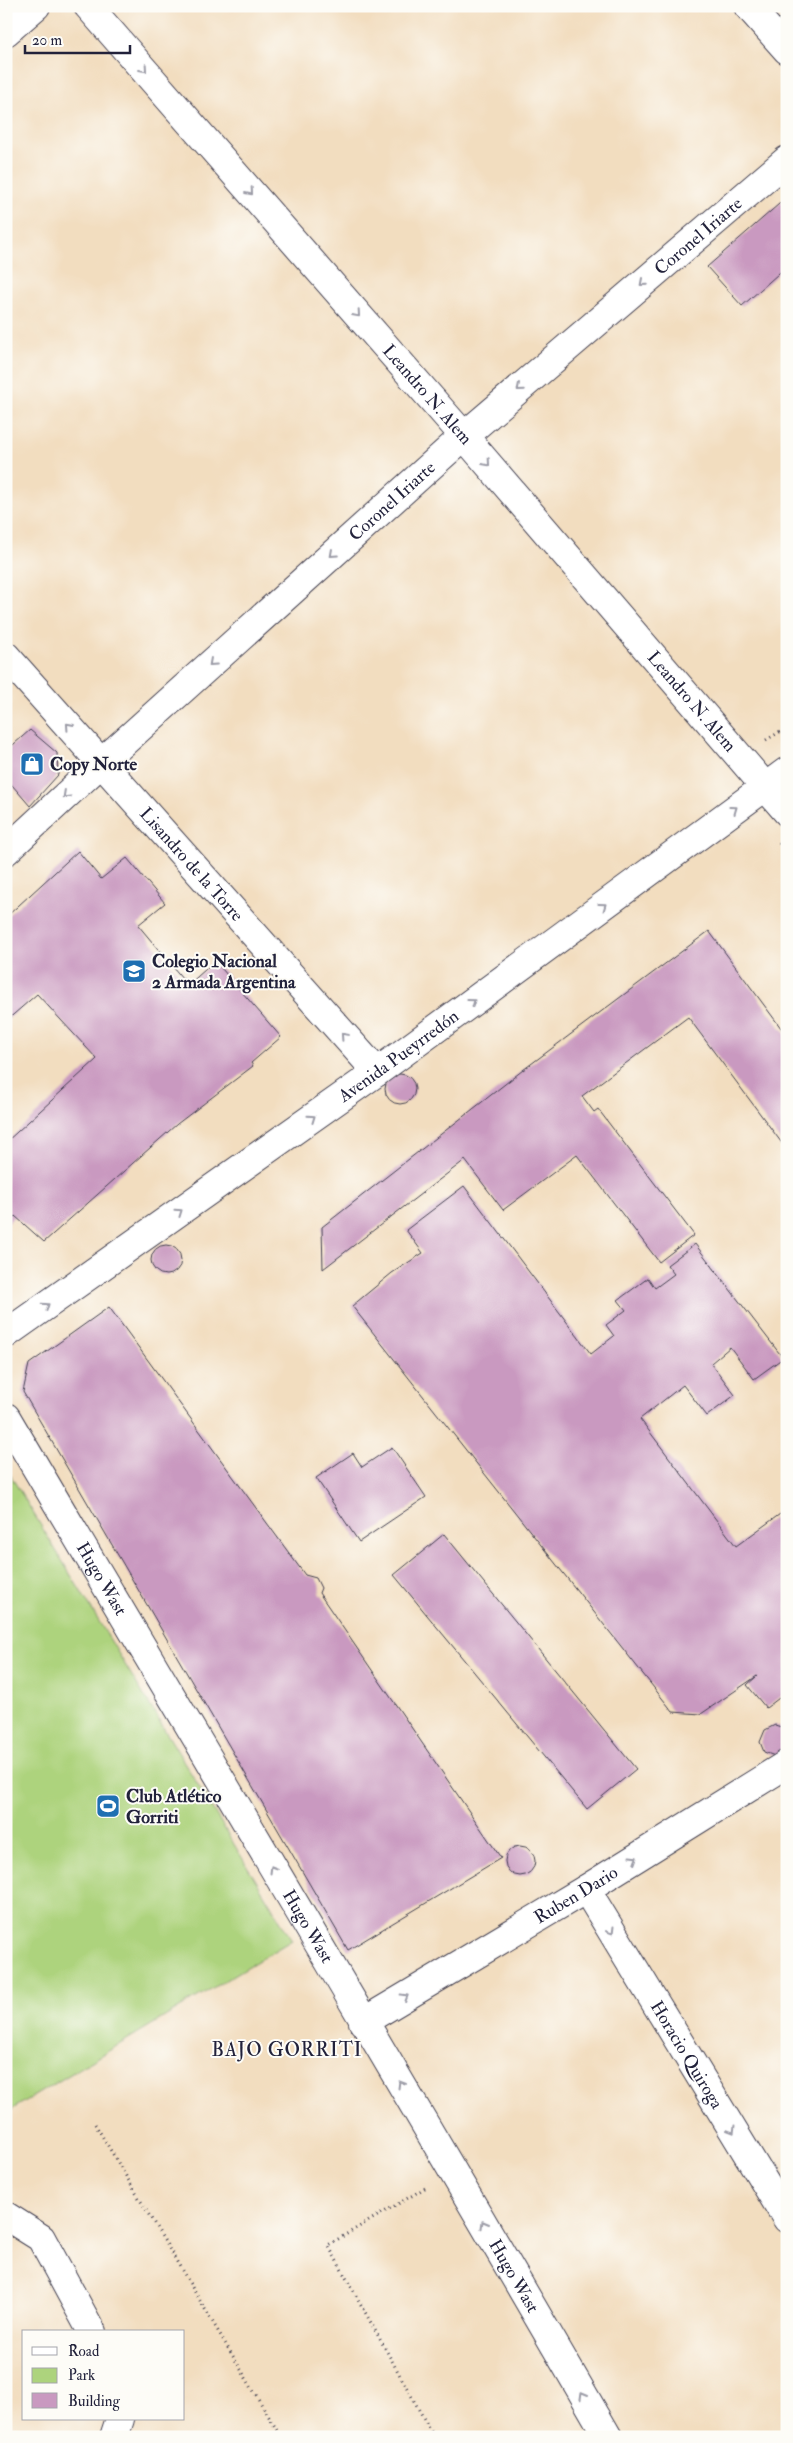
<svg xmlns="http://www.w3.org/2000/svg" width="793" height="2443" font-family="'IM FELL Double Pica',serif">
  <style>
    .green { fill: #add37d; stroke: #687a5c }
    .building { fill: #c999c0 }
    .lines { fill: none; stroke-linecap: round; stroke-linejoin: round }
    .minor-casing { stroke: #413e4f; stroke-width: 30 }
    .major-casing { stroke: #413e4f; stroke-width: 30 }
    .path { stroke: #413e4f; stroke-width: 3; stroke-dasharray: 1 4; stroke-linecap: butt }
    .minor { stroke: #fff; stroke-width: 28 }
    .major { stroke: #fff; stroke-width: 28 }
    .oneway { stroke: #9c9ca7 }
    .labels { text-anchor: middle; stroke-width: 4; stroke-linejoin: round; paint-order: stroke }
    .street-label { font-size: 18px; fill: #22223b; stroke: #fdfcf7 }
    .poi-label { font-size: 18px; font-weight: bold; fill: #22223b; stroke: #fdfcf7; text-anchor: start }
    .neighbourhood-label { font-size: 19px; letter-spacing: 1px; fill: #22223b; stroke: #fdfcf7 }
  </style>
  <rect width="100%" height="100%" fill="#fdfcf7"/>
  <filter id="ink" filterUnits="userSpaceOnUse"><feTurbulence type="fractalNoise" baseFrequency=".02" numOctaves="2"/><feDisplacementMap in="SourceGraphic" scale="10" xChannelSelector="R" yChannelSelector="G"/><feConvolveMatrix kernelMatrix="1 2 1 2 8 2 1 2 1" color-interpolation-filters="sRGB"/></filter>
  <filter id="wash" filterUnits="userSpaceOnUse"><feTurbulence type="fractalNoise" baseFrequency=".0096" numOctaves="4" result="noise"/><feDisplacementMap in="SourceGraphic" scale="20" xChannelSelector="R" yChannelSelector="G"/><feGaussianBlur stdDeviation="1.12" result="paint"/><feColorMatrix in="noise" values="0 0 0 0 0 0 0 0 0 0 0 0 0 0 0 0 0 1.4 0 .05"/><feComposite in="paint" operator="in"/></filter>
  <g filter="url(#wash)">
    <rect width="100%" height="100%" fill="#f2ddbf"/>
    <polygon class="green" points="6,1468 292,1940 6,2113"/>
    <g id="blocks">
      <g class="building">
        <polygon points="787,197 787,266 742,306 707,267"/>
        <polygon points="30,730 57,753 58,775 30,806 6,778 6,751"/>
        <polygon points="78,851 101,879 127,858 165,903 138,925 188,985 215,961 281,1037 251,1063 253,1066 177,1124 44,1242 15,1216 6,1224 6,1142 97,1059 37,994 6,1021 6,917"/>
        <polygon points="709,931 787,1036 787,1150 688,1017 582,1096 594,1112 598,1109 694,1235 659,1262 577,1155 503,1210 465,1160 323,1269 322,1227 523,1070"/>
        <circle cx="400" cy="1089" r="15"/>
        <polygon points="464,1186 591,1354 614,1336 606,1325 626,1310 618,1300 648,1278 655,1288 674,1274 667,1265 695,1244 783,1358 754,1379 730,1347 711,1363 735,1395 707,1416 683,1385 640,1419 736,1546 787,1509 787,1692 766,1708 747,1685 757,1676 701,1714 673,1712 352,1306 392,1273 423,1253 406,1230"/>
        <circle cx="166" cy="1260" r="15"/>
        <polygon points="109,1307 305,1575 316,1578 321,1588 319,1593 501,1858 348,1950 23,1392 29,1364"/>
        <polygon points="392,1447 426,1497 359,1542 316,1478 353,1453 362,1467"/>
        <polygon points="444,1534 636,1769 587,1809 394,1575"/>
        <polygon points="775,1725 787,1729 787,1750 775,1756 764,1752 760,1742 765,1730"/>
        <circle cx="520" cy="1861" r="15"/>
      </g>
    </g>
  </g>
  <g filter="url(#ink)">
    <use href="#blocks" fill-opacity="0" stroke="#413e4f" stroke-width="1"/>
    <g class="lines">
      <g class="minor-casing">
        <g id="minor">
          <path id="s1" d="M88,6L464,436L787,812"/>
          <polyline points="6,32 36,6"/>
          <path id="s2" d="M6,851L102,762L464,436L787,160"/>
          <path id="s3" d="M6,1417C207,1757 410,2095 608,2437"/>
          <path id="s4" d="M586,1889L787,2219"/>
          <path id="s5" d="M363,2022L586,1889L787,1764"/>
          <polyline points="6,2216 41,2238 92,2332"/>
          <polyline points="114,2437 120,2419"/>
        </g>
      </g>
      <g class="major-casing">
        <g id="major">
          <polyline points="748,6 787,50"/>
          <path id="s6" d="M6,656L377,1072"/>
          <path id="s7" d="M6,1334L377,1072L787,771"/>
        </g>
      </g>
      <g class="path">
        <polyline points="766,740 787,728"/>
        <polyline points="779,843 787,851"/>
        <polyline points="95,2124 281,2437"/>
        <polyline points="425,2188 328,2245 434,2437"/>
      </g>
      <use href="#minor" class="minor"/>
      <use href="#major" class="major"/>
    </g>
    <defs><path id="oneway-chevron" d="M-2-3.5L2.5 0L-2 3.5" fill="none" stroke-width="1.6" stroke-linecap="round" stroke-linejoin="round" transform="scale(1.25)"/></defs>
    <g class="oneway">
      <use href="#oneway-chevron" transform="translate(144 69) rotate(49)"/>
      <use href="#oneway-chevron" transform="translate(250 192) rotate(49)"/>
      <use href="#oneway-chevron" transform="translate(643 283) rotate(139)"/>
      <use href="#oneway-chevron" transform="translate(357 314) rotate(49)"/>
      <use href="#oneway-chevron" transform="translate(520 388) rotate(139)"/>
      <use href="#oneway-chevron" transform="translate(487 463) rotate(49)"/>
      <use href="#oneway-chevron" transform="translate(333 554) rotate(138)"/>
      <use href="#oneway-chevron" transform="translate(212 663) rotate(138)"/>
      <use href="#oneway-chevron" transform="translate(69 726) rotate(-132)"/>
      <use href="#oneway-chevron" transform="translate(66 795) rotate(137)"/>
      <use href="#oneway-chevron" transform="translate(734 809) rotate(-36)"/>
      <use href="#oneway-chevron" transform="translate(603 906) rotate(-36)"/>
      <use href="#oneway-chevron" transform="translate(472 1002) rotate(-36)"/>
      <use href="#oneway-chevron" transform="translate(344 1036) rotate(-132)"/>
      <use href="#oneway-chevron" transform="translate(312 1118) rotate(-35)"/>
      <use href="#oneway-chevron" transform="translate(179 1212) rotate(-35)"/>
      <use href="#oneway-chevron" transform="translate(46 1306) rotate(-35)"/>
      <use href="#oneway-chevron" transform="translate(634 1859) rotate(-32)"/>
      <use href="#oneway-chevron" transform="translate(273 1869) rotate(-121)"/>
      <use href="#oneway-chevron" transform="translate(611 1931) rotate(59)"/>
      <use href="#oneway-chevron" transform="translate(405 1997) rotate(-31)"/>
      <use href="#oneway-chevron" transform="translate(401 2084) rotate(-121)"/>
      <use href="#oneway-chevron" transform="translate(732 2130) rotate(59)"/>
      <use href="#oneway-chevron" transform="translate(484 2224) rotate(-120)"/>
      <use href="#oneway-chevron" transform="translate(583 2395) rotate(-120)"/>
    </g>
  </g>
  <defs>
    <g id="shop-square" transform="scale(1.25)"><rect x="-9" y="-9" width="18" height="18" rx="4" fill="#1f6fb2" stroke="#fdfcf7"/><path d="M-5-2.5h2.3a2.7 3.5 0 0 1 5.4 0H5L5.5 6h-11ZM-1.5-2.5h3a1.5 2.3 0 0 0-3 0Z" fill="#fff"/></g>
    <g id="school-square" transform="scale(1.25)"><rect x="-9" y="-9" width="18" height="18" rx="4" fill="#1f6fb2" stroke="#fdfcf7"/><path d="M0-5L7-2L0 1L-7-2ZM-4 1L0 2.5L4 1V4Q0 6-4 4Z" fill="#fff"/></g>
    <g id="stadium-square" transform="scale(1.25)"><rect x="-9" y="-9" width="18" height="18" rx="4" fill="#1f6fb2" stroke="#fdfcf7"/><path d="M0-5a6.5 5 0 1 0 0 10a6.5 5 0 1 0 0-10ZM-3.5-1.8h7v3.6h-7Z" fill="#fff"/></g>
  </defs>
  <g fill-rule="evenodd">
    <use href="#shop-square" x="32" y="764"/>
    <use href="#school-square" x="134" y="971"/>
    <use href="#stadium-square" x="108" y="1806"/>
  </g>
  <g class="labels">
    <g class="street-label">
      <text dy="6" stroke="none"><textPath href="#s2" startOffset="926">Coronel Iriarte</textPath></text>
      <text dy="6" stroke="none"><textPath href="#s1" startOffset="516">Leandro N. Alem</textPath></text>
      <text dy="6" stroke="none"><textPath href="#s2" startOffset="521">Coronel Iriarte</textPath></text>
      <text dy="6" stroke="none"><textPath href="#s1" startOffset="921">Leandro N. Alem</textPath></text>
      <text dy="6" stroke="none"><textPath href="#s6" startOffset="279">Lisandro de la Torre</textPath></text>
      <text dy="6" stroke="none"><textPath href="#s7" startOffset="481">Avenida Pueyrredón</textPath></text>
      <text dy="6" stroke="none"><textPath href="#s3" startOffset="188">Hugo Wast</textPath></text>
      <text dy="6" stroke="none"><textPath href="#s5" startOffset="248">Ruben Dario</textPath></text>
      <text dy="6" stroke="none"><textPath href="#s3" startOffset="592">Hugo Wast</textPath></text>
      <text dy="6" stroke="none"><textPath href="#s4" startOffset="194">Horacio Quiroga</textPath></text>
      <text dy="6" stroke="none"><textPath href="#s3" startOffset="998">Hugo Wast</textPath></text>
    </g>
    <g class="poi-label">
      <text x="50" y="770">Copy Norte</text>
      <text x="152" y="967">Colegio Nacional<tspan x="152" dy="21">2 Armada Argentina</tspan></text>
      <text x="126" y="1802">Club Atlético<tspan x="126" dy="21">Gorriti</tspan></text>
    </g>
    <g class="neighbourhood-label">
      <text x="287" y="2056">BAJO GORRITI</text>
    </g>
  </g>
  <rect width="793" height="2443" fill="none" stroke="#fdfcf7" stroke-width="25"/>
  <rect x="22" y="2330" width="162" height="90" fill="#fdfcf7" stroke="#a5a5ac"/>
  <rect x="32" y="2347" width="25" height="8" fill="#ffffff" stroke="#a5a5ac"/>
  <text x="68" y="2356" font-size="15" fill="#22223b">Road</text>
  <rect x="32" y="2368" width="25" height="15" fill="#add37d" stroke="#a5a5ac"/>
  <text x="68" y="2380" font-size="15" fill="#22223b">Park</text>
  <rect x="32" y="2393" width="25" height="15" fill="#c999c0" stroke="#a5a5ac"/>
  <text x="68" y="2406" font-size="15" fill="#22223b">Building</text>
  <path d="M25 45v8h105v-8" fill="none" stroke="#22223b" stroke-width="2.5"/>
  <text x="32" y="45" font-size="15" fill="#22223b" stroke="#fdfcf7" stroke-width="4" paint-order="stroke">20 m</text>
</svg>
